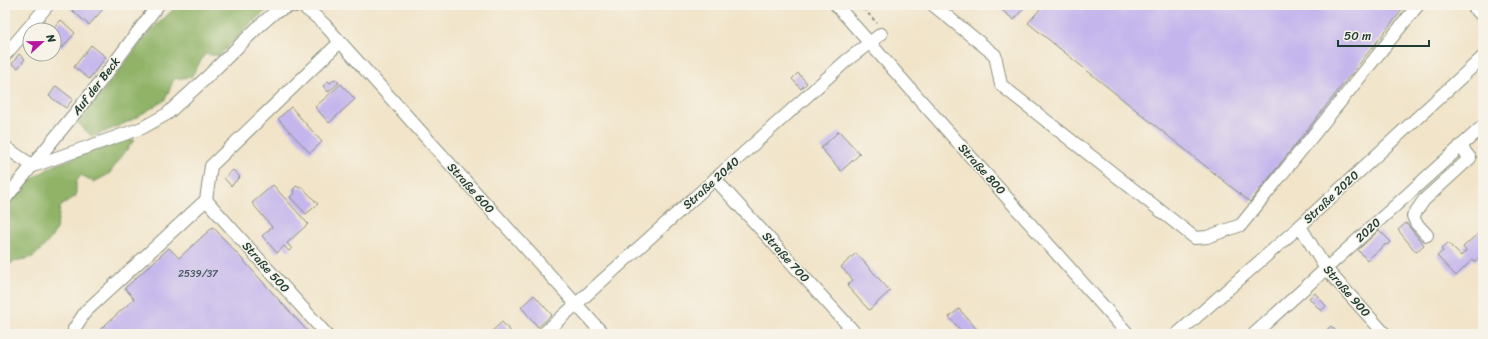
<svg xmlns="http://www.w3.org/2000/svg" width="1488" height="339" font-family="Sriracha,sans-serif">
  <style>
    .forest { fill: #90b367; stroke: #58784e }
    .building { fill: #c4b6ec }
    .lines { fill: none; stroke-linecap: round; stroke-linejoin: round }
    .minor-casing { stroke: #88907e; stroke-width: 14 }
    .path { stroke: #88907e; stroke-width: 2; stroke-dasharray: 3 3; stroke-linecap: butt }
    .minor { stroke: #fff; stroke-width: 12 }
    .labels { text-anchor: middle; stroke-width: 3; stroke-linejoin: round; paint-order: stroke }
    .number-label { font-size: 10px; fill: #485b62 }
    .street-label { font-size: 12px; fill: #1f3d34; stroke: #f7f3e8 }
  </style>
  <rect width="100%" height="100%" fill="#f7f3e8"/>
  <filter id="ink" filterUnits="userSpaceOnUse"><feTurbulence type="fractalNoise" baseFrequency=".025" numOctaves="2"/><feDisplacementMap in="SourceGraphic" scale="8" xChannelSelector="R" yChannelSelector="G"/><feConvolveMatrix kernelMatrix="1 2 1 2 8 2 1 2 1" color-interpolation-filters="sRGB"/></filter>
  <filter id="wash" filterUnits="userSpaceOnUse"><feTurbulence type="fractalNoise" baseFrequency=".012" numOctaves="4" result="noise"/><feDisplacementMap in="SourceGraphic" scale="16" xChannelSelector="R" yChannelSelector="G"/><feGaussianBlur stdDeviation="0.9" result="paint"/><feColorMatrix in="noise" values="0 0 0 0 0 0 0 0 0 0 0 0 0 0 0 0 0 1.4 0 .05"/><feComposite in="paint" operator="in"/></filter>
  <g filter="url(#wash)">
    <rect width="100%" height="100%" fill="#f1e4c9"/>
    <g class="forest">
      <polygon points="180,5 273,5 252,22 219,56 205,54 191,77 174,79 165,100 130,121 92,137 78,123 150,31 175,8"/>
      <path d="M124,138L134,140L109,174L94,182L81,175L76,182V196L60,207C59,214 58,222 56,229C53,238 41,250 34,256C24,262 11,256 5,272V209L32,179L51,167Z"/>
    </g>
    <g id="blocks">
      <g class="building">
        <polygon points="66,5 100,5 104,8 89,25"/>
        <polygon points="996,5 1026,5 1014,20"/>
        <polygon points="1038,5 1406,5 1250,202 1028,23 1041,8"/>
        <polygon points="61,20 75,33 62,48 54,42 54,30 52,30"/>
        <polygon points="91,45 106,57 89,79 74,67"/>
        <polygon points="19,54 25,59 18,68 12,64"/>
        <polygon points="798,73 807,83 801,89 792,79"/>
        <polygon points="335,79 339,83 328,92 323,86 328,81 330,83"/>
        <polygon points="341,84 355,99 329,123 315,107"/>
        <polygon points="56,86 73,99 66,108 49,96"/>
        <polygon points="291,107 322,142 310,153 278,119"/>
        <polygon points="839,131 860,154 841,171 821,148"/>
        <polygon points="233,170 240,177 231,186 224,178"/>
        <polygon points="273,185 308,224 287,243 292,249 289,251 284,246 277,253 262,236 272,227 252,203"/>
        <polygon points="296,186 300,188 302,187 318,204 306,214 290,197 294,193 293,190"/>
        <polygon points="1406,223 1424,245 1416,252 1398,230"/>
        <polygon points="213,227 310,334 95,334 134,299 125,288 169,248 179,258"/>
        <polygon points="1483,229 1483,254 1475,261 1473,259 1456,276 1437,256 1443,251 1441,249 1448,243 1461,256 1466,251 1463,247"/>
        <polygon points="1379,230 1391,242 1387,245 1386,244 1367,260 1358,250"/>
        <polygon points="856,253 890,291 869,310 847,286 853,280 841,267"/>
        <polygon points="1315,293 1326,306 1321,311 1309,298"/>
        <polygon points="534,295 552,315 538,327 521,307"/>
        <polygon points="959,309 981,334 964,334 949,317"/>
        <polygon points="502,322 513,334 489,334"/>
        <polygon points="1331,326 1339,334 1322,334"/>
      </g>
    </g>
  </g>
  <g filter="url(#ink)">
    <use href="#blocks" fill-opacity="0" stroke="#88907e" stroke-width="1"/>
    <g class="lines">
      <g class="minor-casing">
        <g id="minor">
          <polyline points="836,5 1128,334"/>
          <polyline points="933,5 995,55 1001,85 1195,238 1207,237 1241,225 1418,5"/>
          <polyline points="1472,5 1483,17"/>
          <polyline points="5,55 48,5"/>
          <polyline points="5,147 33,166"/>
          <polyline points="33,166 142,128 167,114 205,79 257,28 275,12 289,6 302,6 315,16 324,24 603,334"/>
          <polyline points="715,179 856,334"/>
          <polyline points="5,199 97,86 158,5"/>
          <polyline points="206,200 326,334"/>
          <polyline points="1300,226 1326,269 1385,334"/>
          <polyline points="1427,235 1416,223 1413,216 1424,200 1470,158 1460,146"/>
          <polyline points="74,334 74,329 86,311 206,200 211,166 340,42"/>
          <polyline points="543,334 846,61 881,34"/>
          <polyline points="1177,334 1300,226 1483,57"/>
          <polyline points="1254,334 1483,126"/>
        </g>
      </g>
      <polyline class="path" points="860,5 877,23"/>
      <use href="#minor" class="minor"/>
    </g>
  </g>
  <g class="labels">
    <g class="number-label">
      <text x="198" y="277">2539/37</text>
    </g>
    <g class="street-label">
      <text transform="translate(96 86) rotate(-52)" y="4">Auf der Beck</text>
      <text transform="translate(982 169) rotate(48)" y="4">Straße 800</text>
      <text transform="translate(711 183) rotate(-42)" y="4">Straße 2040</text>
      <text transform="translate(471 188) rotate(48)" y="4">Straße 600</text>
      <text transform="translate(1331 197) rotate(-43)" y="4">Straße 2020</text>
      <text transform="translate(1368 230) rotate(-42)" y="4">2020</text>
      <text transform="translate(786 257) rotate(48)" y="4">Straße 700</text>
      <text transform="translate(266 267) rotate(48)" y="4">Straße 500</text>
      <text transform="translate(1347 291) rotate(49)" y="4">Straße 900</text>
    </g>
  </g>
  <rect width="1488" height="339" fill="none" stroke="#f7f3e8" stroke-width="20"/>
  <g transform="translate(42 42) rotate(68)"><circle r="19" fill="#f7f3e8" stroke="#a1aaa0"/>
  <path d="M0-3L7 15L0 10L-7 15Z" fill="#b5179e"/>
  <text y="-6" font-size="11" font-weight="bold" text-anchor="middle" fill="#1f3d34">N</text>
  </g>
  <path d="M1338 40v6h91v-6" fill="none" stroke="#1f3d34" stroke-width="2"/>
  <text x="1344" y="40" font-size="12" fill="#1f3d34" stroke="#f7f3e8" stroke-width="3" paint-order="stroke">50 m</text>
</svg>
